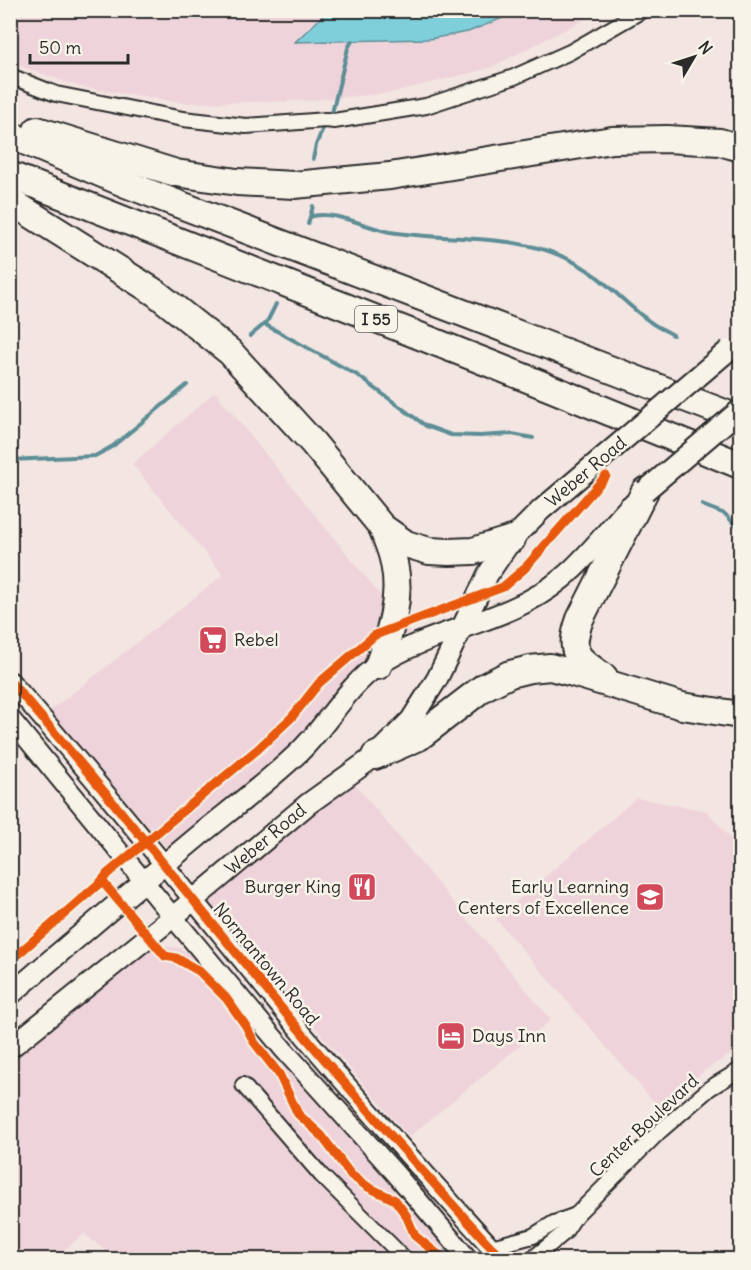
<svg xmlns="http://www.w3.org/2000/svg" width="751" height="1270" font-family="Delius,sans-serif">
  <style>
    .built { fill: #eed4da }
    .water { fill: #7fcfdb; stroke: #5d8d95; stroke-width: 1.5 }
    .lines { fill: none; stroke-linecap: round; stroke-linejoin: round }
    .stream { stroke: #5d8d95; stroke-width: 4 }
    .minor-casing { stroke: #2b2b2b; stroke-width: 18 }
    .tertiary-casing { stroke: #2b2b2b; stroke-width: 22 }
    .secondary-casing { stroke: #2b2b2b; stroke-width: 24 }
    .motorway-casing { stroke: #2b2b2b; stroke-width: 30 }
    .minor { stroke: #f7f3e8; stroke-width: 14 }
    .tertiary { stroke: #f7f3e8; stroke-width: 18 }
    .secondary { stroke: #f7f3e8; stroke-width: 20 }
    .motorway { stroke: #f7f3e8; stroke-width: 26 }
    .secondary-bridge-casing { stroke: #2b2b2b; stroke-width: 24; stroke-linecap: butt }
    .secondary-bridge { stroke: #f7f3e8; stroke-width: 20 }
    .cycleway-casing { stroke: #f7f3e8; stroke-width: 13 }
    .cycleway { stroke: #e8590c; stroke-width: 9 }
    .labels { text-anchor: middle; stroke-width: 5; stroke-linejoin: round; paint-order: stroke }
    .shield { fill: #f7f3e8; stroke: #686764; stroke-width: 1.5 }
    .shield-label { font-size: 16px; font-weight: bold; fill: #2b2b2b }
    .street-label { font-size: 18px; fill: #2b2b2b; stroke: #f7f3e8 }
    .poi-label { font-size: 18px; fill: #2b2b2b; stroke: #f7f3e8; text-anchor: start }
  </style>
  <rect width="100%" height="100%" fill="#f3e5e2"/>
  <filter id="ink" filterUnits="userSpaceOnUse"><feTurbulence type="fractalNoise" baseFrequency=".0167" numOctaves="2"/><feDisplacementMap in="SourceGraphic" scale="12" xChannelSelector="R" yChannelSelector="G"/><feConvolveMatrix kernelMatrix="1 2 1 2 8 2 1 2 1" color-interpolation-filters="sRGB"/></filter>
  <g filter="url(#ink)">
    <g class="built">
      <polygon points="11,11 601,11 490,68 390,93 302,101 184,103 80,87 11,63"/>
      <polygon points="215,392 421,645 327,721 172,854 50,711 223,575 132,464"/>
      <polygon points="344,771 551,1020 409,1137 199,892"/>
      <polygon points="636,798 707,811 740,850 740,1049 708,1068 659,1108 496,919"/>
      <polygon points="159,946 180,948 200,961 455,1259 116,1259 84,1234 53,1259 11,1260 11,1056 136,956"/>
    </g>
    <polygon class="water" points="329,10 520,10 520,11 468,32 429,39 295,42"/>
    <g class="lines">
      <g class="stream">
        <polyline points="328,116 332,113 348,48 352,41"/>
        <polyline points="313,159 316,145 325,123"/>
        <path d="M310,217C331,209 368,228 390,232C450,242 519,232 574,262C603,277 623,302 649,321C656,327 665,330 673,335"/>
        <polyline points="308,224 313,206"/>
        <polyline points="264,324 357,375 426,426 451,435 480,436 512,434 533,438"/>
        <polyline points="250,336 267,322 276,304"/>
        <polyline points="10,460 95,456 113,446 187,385"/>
        <polyline points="702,505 725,514 740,530"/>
      </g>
      <g class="minor-casing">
        <g id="minor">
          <polyline points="10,76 56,94 183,119 246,126 326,120 334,121 426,106 514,77 570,52 643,10"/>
          <polyline points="243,1085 321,1175 406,1260"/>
          <polyline points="491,1247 533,1236 554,1223 576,1215"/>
          <polyline points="531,1260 564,1233 576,1215 659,1132 710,1088 740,1070"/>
        </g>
      </g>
      <g class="tertiary-casing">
        <g id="tertiary">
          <path d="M10,681C111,796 205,916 302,1033C363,1106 427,1176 491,1247L506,1260"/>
          <polyline points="10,718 173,917 284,1050 395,1173 469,1260"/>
        </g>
      </g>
      <g class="secondary-casing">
        <g id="secondary">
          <path d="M10,995C74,940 137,887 201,834C233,808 266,783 296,755C326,728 344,689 378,665C423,634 480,627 528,601C574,577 596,543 630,506"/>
          <path id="s1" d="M10,1048L173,917L308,804L375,756L411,720L437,679L488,574L512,539L541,510L588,470"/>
        </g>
      </g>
      <g class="motorway-casing">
        <g id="motorway">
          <polyline points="37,130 176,173 237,182 294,185 390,176 612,140 667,139 720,142 740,148"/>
          <polyline points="10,135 126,184 740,419"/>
          <polyline points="10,175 491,364 740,465"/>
          <polyline points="10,201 156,293 230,352 313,443 382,527 406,544 429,551 449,552 473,551 512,539"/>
          <path d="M378,666C390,633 402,598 394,563C392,551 386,538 382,527"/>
          <path d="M604,677C576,658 568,653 580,619L645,491"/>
          <polyline points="375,756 419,737 484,687 510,674 530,669 550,667 573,673 682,706 740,715"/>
        </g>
      </g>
      <use href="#minor" class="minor"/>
      <use href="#tertiary" class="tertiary"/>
      <use href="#secondary" class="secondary"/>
      <use href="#motorway" class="motorway"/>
      <g class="secondary-bridge-casing">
        <g id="secondary-bridge">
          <polyline points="588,470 729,350"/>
          <polyline points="645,491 740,410"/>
        </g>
      </g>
      <use href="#secondary-bridge" class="secondary-bridge"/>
      <g class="cycleway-casing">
        <g id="cycleway">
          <path d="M10,681C111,796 205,916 302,1033C363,1106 427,1176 491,1247L506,1260"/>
          <polyline points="102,881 165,956 176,958 199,971 226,998 246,1026 254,1042 279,1074 298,1114 321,1135 351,1175 368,1187 395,1200 406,1215 415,1236 445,1260"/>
          <polyline points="10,961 102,881 107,874 258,749 292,717 319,683 375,635 503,587 525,568 606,476"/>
        </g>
      </g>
      <use href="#cycleway" class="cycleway"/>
    </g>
  </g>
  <defs>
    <g id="supermarket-square" transform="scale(1.5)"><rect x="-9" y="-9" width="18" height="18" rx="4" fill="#d1495b" stroke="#f7f3e8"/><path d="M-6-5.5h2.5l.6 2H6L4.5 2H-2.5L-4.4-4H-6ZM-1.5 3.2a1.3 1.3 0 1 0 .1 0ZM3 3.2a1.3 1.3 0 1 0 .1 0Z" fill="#fff"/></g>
    <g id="restaurant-square" transform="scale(1.5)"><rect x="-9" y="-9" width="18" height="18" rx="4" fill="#d1495b" stroke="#f7f3e8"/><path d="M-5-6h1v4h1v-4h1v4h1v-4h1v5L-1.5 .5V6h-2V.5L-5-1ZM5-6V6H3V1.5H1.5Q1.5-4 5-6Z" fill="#fff"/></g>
    <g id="school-square" transform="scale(1.5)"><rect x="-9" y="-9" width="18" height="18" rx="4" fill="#d1495b" stroke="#f7f3e8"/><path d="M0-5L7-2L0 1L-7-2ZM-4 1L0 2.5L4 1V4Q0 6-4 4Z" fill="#fff"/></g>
    <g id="hotel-square" transform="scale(1.5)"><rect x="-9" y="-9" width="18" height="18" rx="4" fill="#d1495b" stroke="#f7f3e8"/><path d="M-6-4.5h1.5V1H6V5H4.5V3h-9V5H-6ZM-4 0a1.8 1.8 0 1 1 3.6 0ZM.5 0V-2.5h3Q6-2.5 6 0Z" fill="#fff"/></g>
  </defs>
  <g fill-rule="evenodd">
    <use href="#supermarket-square" x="213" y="640"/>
    <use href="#restaurant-square" x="362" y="887"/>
    <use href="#school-square" x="650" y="897"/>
    <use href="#hotel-square" x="451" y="1036"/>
  </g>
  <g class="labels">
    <rect class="shield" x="355" y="306" width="42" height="26" rx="4.5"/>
    <g class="shield-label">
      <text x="376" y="325">I 55</text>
    </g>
    <g class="street-label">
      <text transform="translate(586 472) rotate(-40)" y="6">Weber Road</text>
      <text dy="6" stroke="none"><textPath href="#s1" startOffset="330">Weber Road</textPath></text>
      <text transform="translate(266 964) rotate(50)" y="6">Normantown Road</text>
      <text transform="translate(644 1126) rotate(-43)" y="6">Center Boulevard</text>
    </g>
    <g class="poi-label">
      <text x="234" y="646">Rebel</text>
      <text x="341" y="893" text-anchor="end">Burger King</text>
      <text x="629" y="893" text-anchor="end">Early Learning<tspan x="629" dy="21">Centers of Excellence</tspan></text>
      <text x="472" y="1042">Days Inn</text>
    </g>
  </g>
  <rect width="751" height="1270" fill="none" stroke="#f7f3e8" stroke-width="36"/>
  <rect x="18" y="18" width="715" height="1234" fill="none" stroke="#2b2b2b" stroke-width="2" filter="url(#ink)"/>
  <g transform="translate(694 57) rotate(51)" stroke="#f7f3e8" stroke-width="4.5" paint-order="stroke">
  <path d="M0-4.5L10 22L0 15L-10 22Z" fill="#2b2b2b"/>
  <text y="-9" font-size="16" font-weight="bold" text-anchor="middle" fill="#2b2b2b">N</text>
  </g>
  <path d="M30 54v9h98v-9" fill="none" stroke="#2b2b2b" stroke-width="3"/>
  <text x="39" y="54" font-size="18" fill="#2b2b2b" stroke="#f7f3e8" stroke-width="4.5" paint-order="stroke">50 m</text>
</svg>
